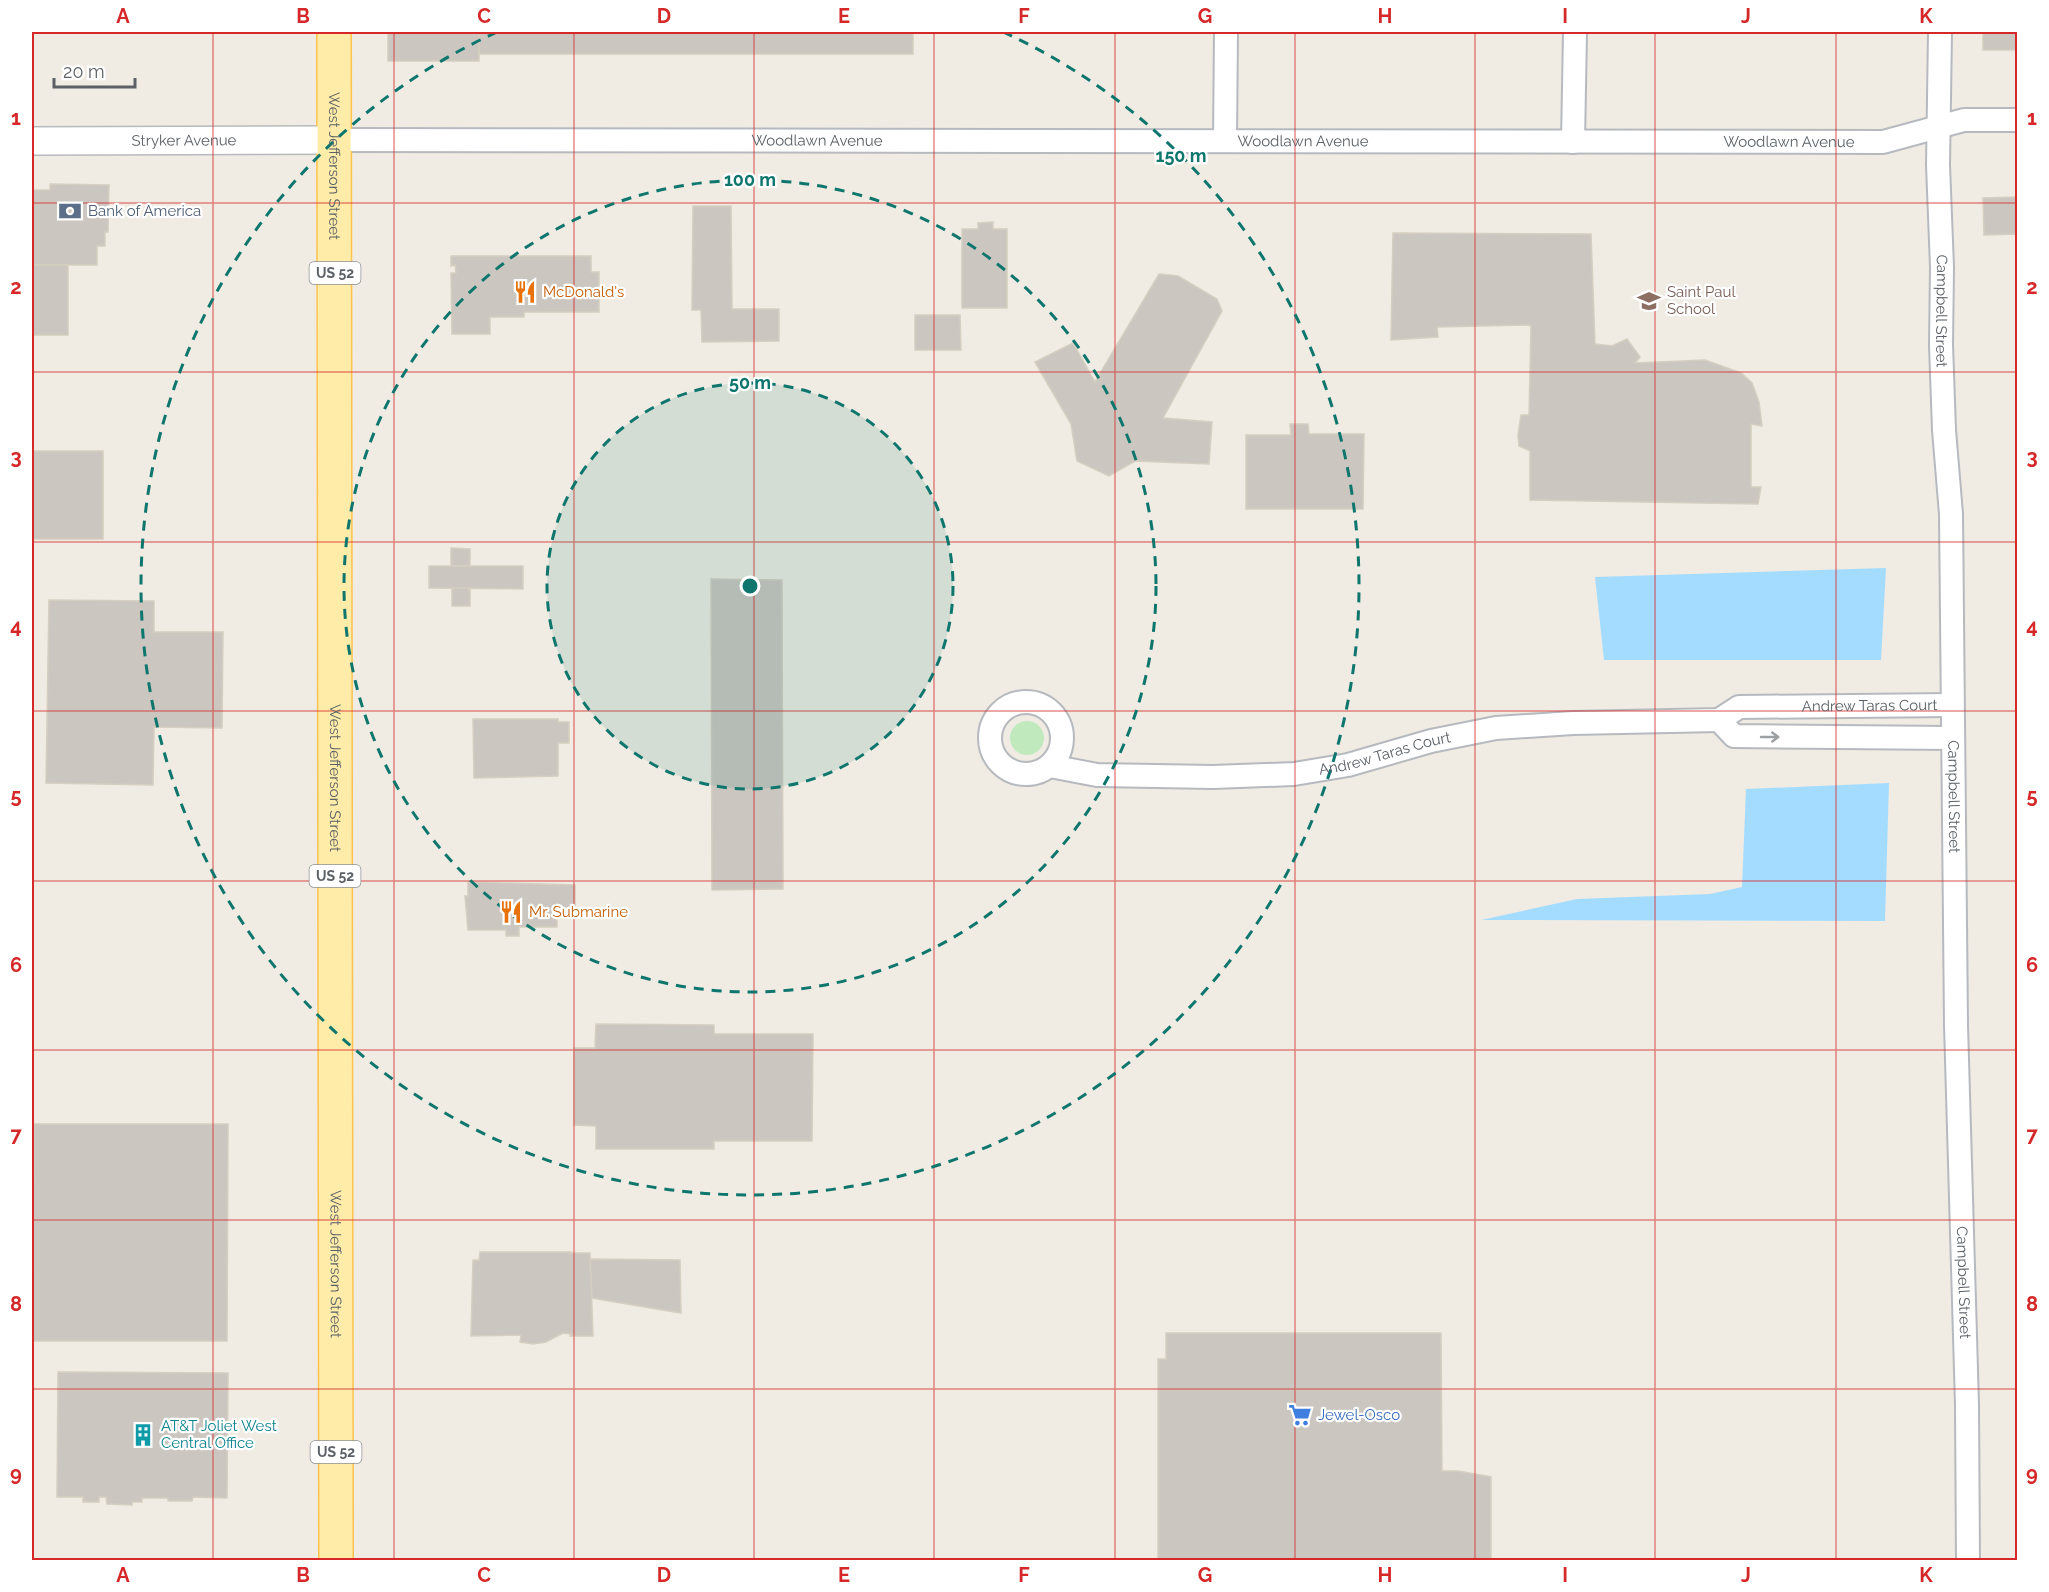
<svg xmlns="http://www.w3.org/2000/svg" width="2049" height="1592" font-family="Raleway,sans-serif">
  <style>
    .green { fill: #c0eabe }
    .water { fill: #a4dcff }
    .building { fill: #cbc7c0; stroke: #d5cec1; stroke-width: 1.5 }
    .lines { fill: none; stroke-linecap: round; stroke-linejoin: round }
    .minor-casing { stroke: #b6babf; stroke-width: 26 }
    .tertiary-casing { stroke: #b6babf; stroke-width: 30 }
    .primary-casing { stroke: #fec34e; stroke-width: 36 }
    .minor { stroke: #fff; stroke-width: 22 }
    .tertiary { stroke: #fff; stroke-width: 27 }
    .primary { stroke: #ffeca9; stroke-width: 33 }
    .oneway { stroke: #9da0a3 }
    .grid { fill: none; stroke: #d62828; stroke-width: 1.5; stroke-opacity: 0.55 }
    .ring { fill: none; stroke: #0f766e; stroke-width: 3; stroke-dasharray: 10 8 }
    .labels { text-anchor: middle; stroke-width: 4.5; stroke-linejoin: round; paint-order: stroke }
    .shield { fill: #fff; stroke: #8c9094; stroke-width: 1.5 }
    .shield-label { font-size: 14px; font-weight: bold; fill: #5b6166 }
    .street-label { font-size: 15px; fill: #5b6166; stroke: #fff }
    .service-label { font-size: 15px; fill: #4e5e75; stroke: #fff; text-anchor: start }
    .food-label { font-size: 15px; fill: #c56008; stroke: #fff; text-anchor: start }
    .education-label { font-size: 15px; fill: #785e54; stroke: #fff; text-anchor: start }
    .shop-label { font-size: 15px; fill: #366cbe; stroke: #fff; text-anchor: start }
    .culture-label { font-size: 15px; fill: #0d838f; stroke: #fff; text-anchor: start }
    .centre { fill: #0f766e; stroke: #fff; stroke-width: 3 }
    .ring-label { font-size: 18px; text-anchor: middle; font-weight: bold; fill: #0f766e; stroke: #fff; stroke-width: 4.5; stroke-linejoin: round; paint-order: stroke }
    .neatline { fill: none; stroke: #d62828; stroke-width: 2 }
    .grid-label { font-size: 20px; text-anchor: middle; font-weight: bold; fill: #d62828 }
  </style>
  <rect width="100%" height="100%" fill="#f0ece3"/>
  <circle class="green" cx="1027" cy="738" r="17"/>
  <g class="water">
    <polygon points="1886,568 1881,660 1604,660 1595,577"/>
    <polygon points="1889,783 1885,921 1481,920 1577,899 1710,894 1742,887 1746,789"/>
  </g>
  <g class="building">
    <rect x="388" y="32" width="91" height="29"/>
    <rect x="479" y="32" width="434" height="22"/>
    <rect x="1983" y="32" width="35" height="18"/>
    <polygon points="50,184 109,185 108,232 105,232 105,246 97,246 97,265 32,265 32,190 50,190"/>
    <polygon points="2018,197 2018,234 1984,235 1983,198"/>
    <polygon points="693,206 731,206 732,309 779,309 779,341 702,342 701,310 692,310"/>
    <polygon points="993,222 993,229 1007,229 1007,308 962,308 962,229 978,229 978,223"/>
    <polygon points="1393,233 1591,234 1595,344 1612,346 1627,339 1640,357 1635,363 1705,360 1741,373 1752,383 1759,402 1762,426 1751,424 1751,487 1761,487 1758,504 1530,500 1530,451 1519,446 1518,435 1521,415 1529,415 1531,325 1437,327 1438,337 1391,340"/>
    <polygon points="451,256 591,256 591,272 599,272 599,312 524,312 524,317 490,317 490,334 452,334 451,273 456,273 455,265 451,266"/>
    <rect x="32" y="265" width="36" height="70"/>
    <polygon points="1159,274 1178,276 1217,299 1222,311 1163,418 1212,422 1209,464 1135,461 1109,476 1077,461 1071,424 1035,362 1073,343 1095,382"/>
    <polygon points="915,315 960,315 961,350 915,350"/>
    <polygon points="1290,424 1308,424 1309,434 1364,434 1363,509 1246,509 1246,435 1291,435"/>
    <rect x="32" y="451" width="71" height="88"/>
    <polygon points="451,548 470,549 470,566 451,566"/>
    <polygon points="429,566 523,566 523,589 429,588"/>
    <polygon points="711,579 782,580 783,889 712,890"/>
    <rect x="452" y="588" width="18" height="18"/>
    <polygon points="49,600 154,601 154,632 223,632 222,728 154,727 153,785 46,783"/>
    <polygon points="473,719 558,719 558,722 569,722 569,743 558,743 558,776 474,778"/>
    <polygon points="468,882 575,885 575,908 557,908 557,927 519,927 519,936 506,936 506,930 468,930 465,896 468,896"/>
    <polygon points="596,1024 714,1025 714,1034 813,1034 812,1141 714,1141 714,1149 596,1149 596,1126 574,1125 574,1048 595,1048"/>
    <polygon points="34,1124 228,1124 227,1341 33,1341"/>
    <polygon points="480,1252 571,1252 571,1253 590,1253 593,1336 570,1336 571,1334 563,1333 546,1342 533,1344 520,1342 521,1335 471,1336 473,1260 479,1260"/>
    <polygon points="590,1259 680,1260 681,1313 592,1298"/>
    <polygon points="1166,1333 1441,1333 1442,1471 1458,1471 1491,1477 1491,1560 1158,1560 1158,1359 1166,1359"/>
    <polygon points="58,1372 228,1373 227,1498 193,1497 192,1501 168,1501 168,1498 142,1498 142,1502 132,1502 132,1505 107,1504 106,1497 99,1497 99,1502 83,1502 83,1497 57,1497"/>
  </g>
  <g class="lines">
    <g class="minor-casing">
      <g id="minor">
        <path id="s1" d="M1940,32L1938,165L1942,267L1941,345L1944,430L1951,514L1956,1025L1967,1405L1968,1560"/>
        <path id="s2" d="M334,140L1883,142L1964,120H2018"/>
        <polyline points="1225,140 1226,32"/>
        <polyline points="1573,142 1575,32"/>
        <circle cx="1026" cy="738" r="36"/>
        <polyline points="1719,720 1734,736 1952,738"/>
        <path id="s3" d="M1050,766L1097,775L1213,777L1294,774L1348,765L1431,741L1496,728L1573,723L1719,720L1739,707L1952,705"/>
      </g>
    </g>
    <g class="tertiary-casing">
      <g id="tertiary">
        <path id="s4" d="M32,141L334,140"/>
      </g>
    </g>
    <g class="primary-casing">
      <g id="primary">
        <path id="s5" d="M334,32L336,1560"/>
      </g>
    </g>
    <use href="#minor" class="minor"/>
    <use href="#tertiary" class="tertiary"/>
    <use href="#primary" class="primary"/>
  </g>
  <defs><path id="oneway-shaft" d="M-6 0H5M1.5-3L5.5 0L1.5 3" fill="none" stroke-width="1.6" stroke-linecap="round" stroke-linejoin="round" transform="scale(1.5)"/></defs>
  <use class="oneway" href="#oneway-shaft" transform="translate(1770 737)"/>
  <path class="grid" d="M213,32V1560M394,32V1560M574,32V1560M754,32V1560M934,32V1560M1115,32V1560M1295,32V1560M1475,32V1560M1655,32V1560M1836,32V1560M32,203H2018M32,372H2018M32,542H2018M32,711H2018M32,881H2018M32,1050H2018M32,1220H2018M32,1389H2018"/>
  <circle cx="750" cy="586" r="203" fill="#0f766e" fill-opacity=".12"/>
  <g class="ring">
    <circle cx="750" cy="586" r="203"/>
    <circle cx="750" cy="586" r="406"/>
    <path d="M1003 32A609 609 0 1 1 497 32"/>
  </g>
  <defs>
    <g id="bank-bare" transform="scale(1.8)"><path d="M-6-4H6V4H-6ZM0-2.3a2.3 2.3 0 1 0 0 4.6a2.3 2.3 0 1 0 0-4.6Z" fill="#5c6f8a" stroke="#fff" stroke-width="2.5" paint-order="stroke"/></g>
    <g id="restaurant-bare" transform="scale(1.8)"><path d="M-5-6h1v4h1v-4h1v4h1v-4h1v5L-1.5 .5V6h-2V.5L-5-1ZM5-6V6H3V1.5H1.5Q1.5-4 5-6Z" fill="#e8710a" stroke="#fff" stroke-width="2.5" paint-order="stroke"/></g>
    <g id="school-bare" transform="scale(1.8)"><path d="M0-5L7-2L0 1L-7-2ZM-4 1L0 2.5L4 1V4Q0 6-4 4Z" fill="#8d6e63" stroke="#fff" stroke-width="2.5" paint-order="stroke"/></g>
    <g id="supermarket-bare" transform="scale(1.8)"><path d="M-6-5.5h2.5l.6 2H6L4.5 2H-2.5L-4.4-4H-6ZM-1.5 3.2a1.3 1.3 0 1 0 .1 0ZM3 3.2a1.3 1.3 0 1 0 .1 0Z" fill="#3f7fe0" stroke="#fff" stroke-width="2.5" paint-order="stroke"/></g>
    <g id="building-bare" transform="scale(1.8)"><path d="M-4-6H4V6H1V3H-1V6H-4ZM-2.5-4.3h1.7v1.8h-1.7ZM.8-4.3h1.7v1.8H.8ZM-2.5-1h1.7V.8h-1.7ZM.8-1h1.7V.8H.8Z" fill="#0f9aa8" stroke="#fff" stroke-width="2.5" paint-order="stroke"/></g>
  </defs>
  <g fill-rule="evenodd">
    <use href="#bank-bare" x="70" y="211"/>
    <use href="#restaurant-bare" x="525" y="292"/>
    <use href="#school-bare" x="1649" y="301"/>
    <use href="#restaurant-bare" x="511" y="912"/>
    <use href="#supermarket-bare" x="1300" y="1415"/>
    <use href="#building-bare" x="143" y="1435"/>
  </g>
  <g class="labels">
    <g class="shield">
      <rect x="309.5" y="262" width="51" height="22" rx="4.5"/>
      <rect x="309.5" y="865" width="51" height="22" rx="4.5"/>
      <rect x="310.5" y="1441" width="51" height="22" rx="4.5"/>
    </g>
    <g class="shield-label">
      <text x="335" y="278">US 52</text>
      <text x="335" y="881">US 52</text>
      <text x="336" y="1457">US 52</text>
    </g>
    <g class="street-label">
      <text dy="5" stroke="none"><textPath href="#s4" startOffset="152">Stryker Avenue</textPath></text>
      <text dy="5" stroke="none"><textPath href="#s2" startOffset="483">Woodlawn Avenue</textPath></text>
      <text dy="5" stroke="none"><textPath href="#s2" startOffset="969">Woodlawn Avenue</textPath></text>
      <text dy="5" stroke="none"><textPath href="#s2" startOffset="1455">Woodlawn Avenue</textPath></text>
      <text dy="5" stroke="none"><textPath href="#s5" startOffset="134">West Jefferson Street</textPath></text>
      <text dy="5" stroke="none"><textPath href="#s1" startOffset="279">Campbell Street</textPath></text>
      <text dy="5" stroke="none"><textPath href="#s3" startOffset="830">Andrew Taras Court</textPath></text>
      <text dy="5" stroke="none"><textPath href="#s3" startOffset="338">Andrew Taras Court</textPath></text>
      <text dy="5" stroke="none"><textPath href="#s5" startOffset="746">West Jefferson Street</textPath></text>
      <text dy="5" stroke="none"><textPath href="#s1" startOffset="765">Campbell Street</textPath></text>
      <text dy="5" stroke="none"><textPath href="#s5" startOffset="1232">West Jefferson Street</textPath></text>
      <text dy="5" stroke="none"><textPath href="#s1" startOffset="1251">Campbell Street</textPath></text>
    </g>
    <g class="service-label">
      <text x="88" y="216">Bank of America</text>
    </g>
    <g class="food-label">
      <text x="543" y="297">McDonald's</text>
      <text x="529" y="917">Mr. Submarine</text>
    </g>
    <g class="education-label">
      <text x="1667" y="297">Saint Paul<tspan x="1667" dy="17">School</tspan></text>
    </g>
    <g class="shop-label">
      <text x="1318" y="1420">Jewel-Osco</text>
    </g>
    <g class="culture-label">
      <text x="161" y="1431">AT&amp;T Joliet West<tspan x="161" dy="17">Central Office</tspan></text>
    </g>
  </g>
  <circle cx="750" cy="586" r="9" class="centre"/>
  <g class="ring-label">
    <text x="1181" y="162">150 m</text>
    <text x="750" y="186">100 m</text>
    <text x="750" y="389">50 m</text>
  </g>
  <rect width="2049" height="1592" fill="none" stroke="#ffffff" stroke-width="66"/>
  <path d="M54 78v9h81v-9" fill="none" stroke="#5b6166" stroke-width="3"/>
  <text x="63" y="78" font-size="18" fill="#5b6166" stroke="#ffffff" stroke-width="4.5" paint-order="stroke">20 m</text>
  <rect x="33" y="33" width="1983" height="1526" class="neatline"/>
  <g class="grid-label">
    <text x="123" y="23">A</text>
    <text x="303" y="23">B</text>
    <text x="484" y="23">C</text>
    <text x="664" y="23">D</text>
    <text x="844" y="23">E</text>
    <text x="1024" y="23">F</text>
    <text x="1205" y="23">G</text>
    <text x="1385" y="23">H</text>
    <text x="1565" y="23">I</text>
    <text x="1746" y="23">J</text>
    <text x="1926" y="23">K</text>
    <text x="16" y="125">1</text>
    <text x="2032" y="125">1</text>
    <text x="16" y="294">2</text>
    <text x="2032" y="294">2</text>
    <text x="16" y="464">3</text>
    <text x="2032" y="464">3</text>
    <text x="16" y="633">4</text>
    <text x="2032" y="633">4</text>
    <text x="16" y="803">5</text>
    <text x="2032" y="803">5</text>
    <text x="16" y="972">6</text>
    <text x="2032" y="972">6</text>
    <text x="16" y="1142">7</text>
    <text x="2032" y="1142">7</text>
    <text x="16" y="1311">8</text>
    <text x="2032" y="1311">8</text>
    <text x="16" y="1481">9</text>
    <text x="2032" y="1481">9</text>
    <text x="123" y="1582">A</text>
    <text x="303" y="1582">B</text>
    <text x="484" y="1582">C</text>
    <text x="664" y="1582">D</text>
    <text x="844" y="1582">E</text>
    <text x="1024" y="1582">F</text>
    <text x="1205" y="1582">G</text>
    <text x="1385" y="1582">H</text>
    <text x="1565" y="1582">I</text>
    <text x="1746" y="1582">J</text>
    <text x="1926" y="1582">K</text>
  </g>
</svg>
